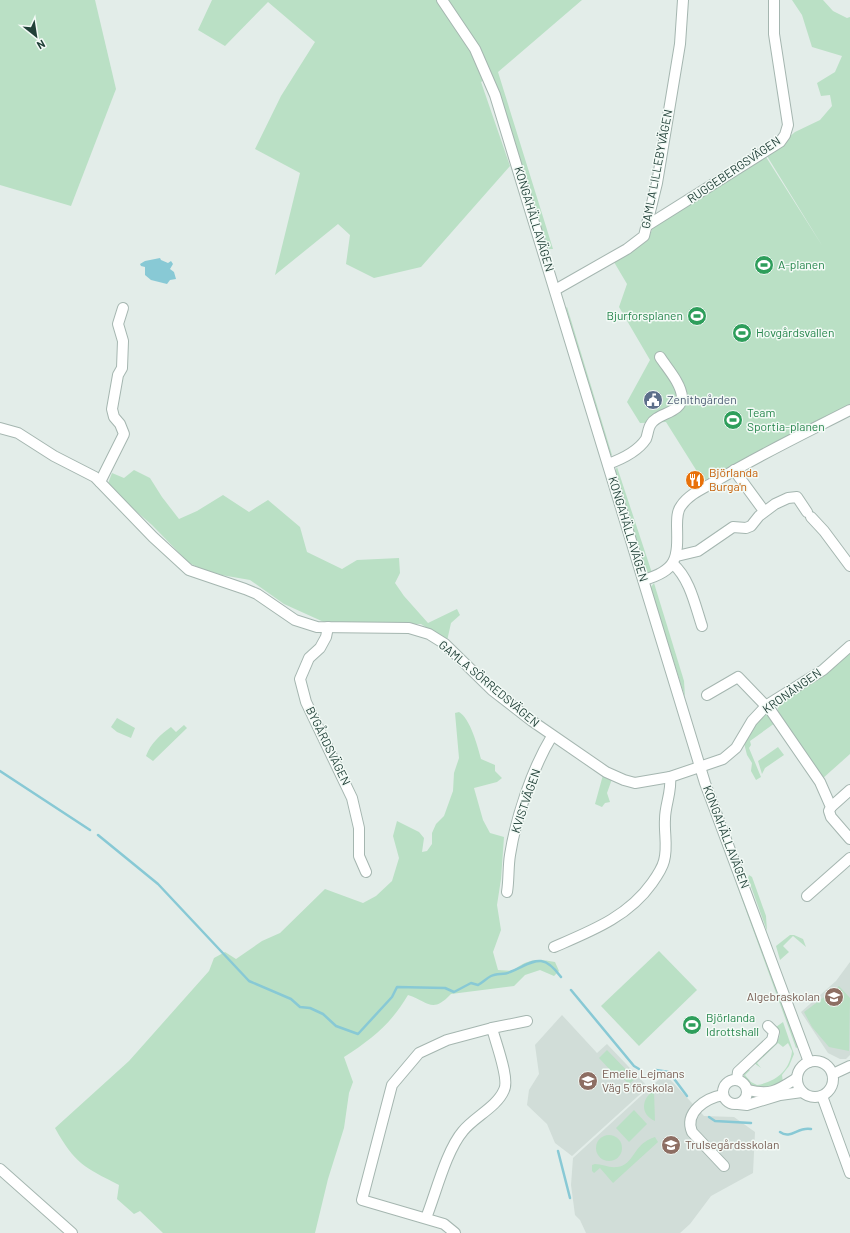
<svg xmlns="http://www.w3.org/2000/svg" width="850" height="1233" font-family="Barlow,sans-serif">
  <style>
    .built { fill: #d1ddd8 }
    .green { fill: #bae0c5 }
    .water { fill: #88c9d5 }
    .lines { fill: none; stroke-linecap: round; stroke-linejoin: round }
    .stream { stroke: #88c9d5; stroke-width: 2.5 }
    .minor-casing { stroke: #a5b6b0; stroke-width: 12 }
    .minor { stroke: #fff; stroke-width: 10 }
    .labels { text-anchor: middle; stroke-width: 3; stroke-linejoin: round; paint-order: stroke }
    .street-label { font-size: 12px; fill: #214038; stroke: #f3faf6 }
    .leisure-label { font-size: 12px; fill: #27864d; stroke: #f3faf6; text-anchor: start }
    .service-label { font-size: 12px; fill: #4e5e75; stroke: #f3faf6; text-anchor: start }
    .food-label { font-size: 12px; fill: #c56008; stroke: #f3faf6; text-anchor: start }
    .education-label { font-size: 12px; fill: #785e54; stroke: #f3faf6; text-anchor: start }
  </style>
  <rect width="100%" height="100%" fill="#e3ede9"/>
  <g class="built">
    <polygon points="850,962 850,1055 846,1059 840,1059 828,1053 801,1012 836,981"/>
    <polygon points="562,1015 597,1053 607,1044 648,1087 572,1156 555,1143 547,1124 527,1105 529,1090 539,1074 535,1045"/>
    <polygon points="665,1074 704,1116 734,1117 755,1132 753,1173 711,1196 690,1224 680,1233 586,1233 580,1220 575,1215 571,1185 573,1158"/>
  </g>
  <g class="green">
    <polygon points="0,0 95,0 116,89 71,206 0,185"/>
    <polygon points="212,0 582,0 498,72 553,249 549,249 543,234 509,122 492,75 481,82 510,166 421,267 374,278 346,264 350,235 338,224 275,275 300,173 255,149 281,96 315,42 268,2 225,46 198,30"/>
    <polygon points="792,0 823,0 833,11 847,18 850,17 850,404 703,481 666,422 640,423 627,402 650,360 619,307 627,284 614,262 648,240 653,227 766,157 823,247 767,156 795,132 820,120 832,106 830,95 821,96 817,83 835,72 842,56 812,47 802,15"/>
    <polygon points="567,307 612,455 612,456 608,451 566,308"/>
    <polygon points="617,467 652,573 648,573 645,569 615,471"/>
    <polygon points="134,470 150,478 162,497 179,519 197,511 223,495 249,512 268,500 300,527 307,552 342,569 357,560 399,558 400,573 395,583 404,596 428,623 457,609 460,615 451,623 447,641 421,624 326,623 284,604 250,580 210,573 189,563 152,525 107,486 112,473 124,478"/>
    <polygon points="654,583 684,681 685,697 653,596 651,587"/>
    <polygon points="850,649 850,754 822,779 779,717 777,704"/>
    <path d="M459,712C470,718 478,747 481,759L495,765V771L502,778L497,782L474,788L483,820L490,833L504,837L501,879L497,905L501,930L493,952L498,970L512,971C528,959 536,958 555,962L559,971L554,976L540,970L525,975L514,986L451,994C432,1014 429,1002 408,995C391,1024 372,1039 344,1057L353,1082L349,1093L344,1128L328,1179L315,1233H163L140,1211L134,1214L117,1199L119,1185C84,1167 75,1164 55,1128L129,1061L209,971L214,958L225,952L236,959L262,941L280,933L325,889L363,903L376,896L392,881L399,858L393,836L397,821L419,832L424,838L422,852L427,851L432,844V833L436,824L444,816L453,791L454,773L459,758L455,713Z"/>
    <polygon points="767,713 775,723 750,741 751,745 749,748 761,777 756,780 751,771 752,763 747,755 744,743 757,717"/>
    <polygon points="117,718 135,728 131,738 117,732 111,727"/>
    <path d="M184,725L187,728L153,761L146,756C151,743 160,735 171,727L176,732Z"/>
    <polygon points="778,747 784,755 765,768 762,774 758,761"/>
    <polygon points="603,775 612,779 607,793 610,802 605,803 602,807 595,804"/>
    <polygon points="749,875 752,877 766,916 767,931 748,878"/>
    <polygon points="738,882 792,1026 798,1047 796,1048 736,883"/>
    <polygon points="790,935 794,935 803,939 806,947 793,936 783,946 789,952 780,960 776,946"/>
    <polygon points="659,951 697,990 639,1046 601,1006"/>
    <polygon points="839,986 850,998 849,1051 829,1047 812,1027 804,1012"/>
    <path d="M783,1022L794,1054L789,1066L782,1075L783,1083L776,1088H754L744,1077V1073L747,1069L750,1070L745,1075L751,1082L757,1085C776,1082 790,1070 792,1051L788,1043L783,1047L778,1043L757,1063L761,1068L754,1063L779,1038L780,1033L776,1027Z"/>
    <polygon points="607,1050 635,1079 629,1084 617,1073 613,1077 610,1074 612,1072 599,1058"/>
    <path d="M654,1091L655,1121C640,1115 641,1098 654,1091Z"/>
    <polygon points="634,1110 647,1124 629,1142 616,1128"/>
    <circle cx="609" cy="1148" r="13"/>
    <path d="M655,1137L658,1142L613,1183L600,1168L594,1173L592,1171V1165L595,1164C602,1164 609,1168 617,1167C635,1165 632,1144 655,1137Z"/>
  </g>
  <polygon class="water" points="160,258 161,260 168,263 171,261 173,264 170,269 174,272 176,279 170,280 167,284 151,280 145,275 145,267 141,266 140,264 145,261"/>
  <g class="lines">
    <g class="stream">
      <polyline points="0,771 90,830"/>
      <path d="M98,835L158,884L249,981L291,999L300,1007L310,1008L323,1014L336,1026L358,1034L392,997L397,987L445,988L454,992L471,983L478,985C483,982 487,978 491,976C497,973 504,975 510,972C534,962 542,951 561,977"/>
      <polyline points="571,990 634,1066 639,1069"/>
      <polyline points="656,1070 669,1072 687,1096"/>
      <polyline points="709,1117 715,1121 751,1123"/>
      <path d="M780,1132C791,1140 798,1126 811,1129"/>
      <polyline points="558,1151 570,1198"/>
    </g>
    <g class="minor-casing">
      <g id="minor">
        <polyline points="442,0 475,49 495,95 705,783 809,1062"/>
        <polyline points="648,225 780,142 785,135 788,125 774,34 774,0"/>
        <polyline points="555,290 627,249 644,236 657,183 680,44 683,0"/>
        <polyline points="0,428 18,433 54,456 95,477 153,537 189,570 245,589 257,594 295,620 317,627 409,628 429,634 445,644 492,690 532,721 606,772 624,780 635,783 670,777 723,759 736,748 752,721 767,705 823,670 850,646"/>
        <path d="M608,464C622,459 638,451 646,439C648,434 648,428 651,424C657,413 682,413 682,397C681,383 667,368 660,357"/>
        <polyline points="734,470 764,511"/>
        <polyline points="100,482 124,434 120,424 114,417 112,409 118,375 122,368 123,341 118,324 123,308"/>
        <polyline points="811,517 824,531 850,566"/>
        <polyline points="677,556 698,551 733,527 746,528 751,526 759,516 775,504 788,498 797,497 807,512"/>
        <path d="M673,564C690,579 695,605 702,626"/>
        <path d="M644,580C677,570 678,559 677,526C677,519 677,511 681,506C689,494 704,488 716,481C759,455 805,433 850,410"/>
        <polyline points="328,627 326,637 320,648 309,658 300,679 306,702 352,798 359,828 359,856 366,872"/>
        <polyline points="707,695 738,677 766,706"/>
        <polyline points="767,705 820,782 831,807 829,811 831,817 850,839"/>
        <polyline points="831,807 850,790"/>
        <path d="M507,892C509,880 508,867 510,855C516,817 532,769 552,736"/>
        <polyline points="807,896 850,858"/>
        <path d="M554,947C591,931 628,917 652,883C657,876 662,869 664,861C668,847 664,833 665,819C665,805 672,791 670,777"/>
        <polyline points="492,1028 527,1021"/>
        <circle cx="815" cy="1079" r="18"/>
        <polyline points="833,1074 850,1066"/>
        <polyline points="737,1079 738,1072 772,1040 774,1032 768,1026"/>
        <circle cx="735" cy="1092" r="12"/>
        <path d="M748,1090C771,1096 778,1090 797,1078"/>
        <path d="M723,1095C706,1098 684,1112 692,1132L724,1166"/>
        <polyline points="822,1096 850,1173"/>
        <polyline points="738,1104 747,1105 780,1095 802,1092"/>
        <polyline points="0,1169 72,1233"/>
        <path d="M426,1218C436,1193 446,1151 463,1131C474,1117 497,1107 504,1090C510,1079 495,1041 492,1028L447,1040L419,1053L392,1085L362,1200L444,1224L455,1233"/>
      </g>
    </g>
    <use href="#minor" class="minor"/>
  </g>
  <defs>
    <g id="stadium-disc" transform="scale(1)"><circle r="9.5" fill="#2e9e5b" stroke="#f3faf6"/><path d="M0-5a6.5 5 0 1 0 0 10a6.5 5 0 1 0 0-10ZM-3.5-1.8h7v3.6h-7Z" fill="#fff"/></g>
    <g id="civic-disc" transform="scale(1)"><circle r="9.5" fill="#5c6f8a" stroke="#f3faf6"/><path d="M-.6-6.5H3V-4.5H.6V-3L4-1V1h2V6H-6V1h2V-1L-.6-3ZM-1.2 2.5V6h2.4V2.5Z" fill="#fff"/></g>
    <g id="restaurant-disc" transform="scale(1)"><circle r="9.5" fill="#e8710a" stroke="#f3faf6"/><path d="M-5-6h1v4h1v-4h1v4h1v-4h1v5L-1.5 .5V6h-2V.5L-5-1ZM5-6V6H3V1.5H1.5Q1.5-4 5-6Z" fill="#fff"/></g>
    <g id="school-disc" transform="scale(1)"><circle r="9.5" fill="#8d6e63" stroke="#f3faf6"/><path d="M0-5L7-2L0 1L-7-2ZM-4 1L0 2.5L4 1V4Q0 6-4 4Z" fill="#fff"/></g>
  </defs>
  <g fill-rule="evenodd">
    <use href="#stadium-disc" x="764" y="265"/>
    <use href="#stadium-disc" x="697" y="316"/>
    <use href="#stadium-disc" x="742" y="333"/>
    <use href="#civic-disc" x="653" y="400"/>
    <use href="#stadium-disc" x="733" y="420"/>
    <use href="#restaurant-disc" x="695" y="480"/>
    <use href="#school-disc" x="834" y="997"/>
    <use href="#stadium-disc" x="692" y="1025"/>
    <use href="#school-disc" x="588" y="1081"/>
    <use href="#school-disc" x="671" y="1145"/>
  </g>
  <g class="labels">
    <g class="street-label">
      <text transform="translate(657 169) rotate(-79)" y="4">GAMLA LILLEBYVÄGEN</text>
      <text transform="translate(734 170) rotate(-34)" y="4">RUGGEBERGSVÄGEN</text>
      <text transform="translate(534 219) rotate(73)" y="4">KONGAHÄLLAVÄGEN</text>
      <text transform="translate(628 529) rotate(73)" y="4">KONGAHÄLLAVÄGEN</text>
      <text transform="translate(489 684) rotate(40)" y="4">GAMLA SÖRREDSVÄGEN</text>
      <text transform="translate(792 691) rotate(-35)" y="4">KRONÄNGEN</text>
      <text transform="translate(328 746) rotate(64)" y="4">BYGÅRDSVÄGEN</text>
      <text transform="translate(526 801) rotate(-71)" y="4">KVISTVÄGEN</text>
      <text transform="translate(726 837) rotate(69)" y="4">KONGAHÄLLAVÄGEN</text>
    </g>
    <g class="leisure-label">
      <text x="778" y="269">A-planen</text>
      <text x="683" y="320" text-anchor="end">Bjurforsplanen</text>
      <text x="756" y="337">Hovgårdsvallen</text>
      <text x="747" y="417">Team<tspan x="747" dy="14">Sportia-planen</tspan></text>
      <text x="706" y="1022">Björlanda<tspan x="706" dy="14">Idrottshall</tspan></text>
    </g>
    <g class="service-label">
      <text x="667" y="404">Zenithgården</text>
    </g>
    <g class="food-label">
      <text x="709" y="477">Björlanda<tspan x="709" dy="14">Burga'n</tspan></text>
    </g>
    <g class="education-label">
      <text x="820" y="1001" text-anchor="end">Algebraskolan</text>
      <text x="602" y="1078">Emelie Lejmans<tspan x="602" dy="14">Väg 5 förskola</tspan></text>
      <text x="685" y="1149">Trulsegårdsskolan</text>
    </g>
  </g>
  <g transform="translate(36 36) rotate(150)" stroke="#f3faf6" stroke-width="3" paint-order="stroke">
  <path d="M0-3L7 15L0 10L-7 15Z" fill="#214038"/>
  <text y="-6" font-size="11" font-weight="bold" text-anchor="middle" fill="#214038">N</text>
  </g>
</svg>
